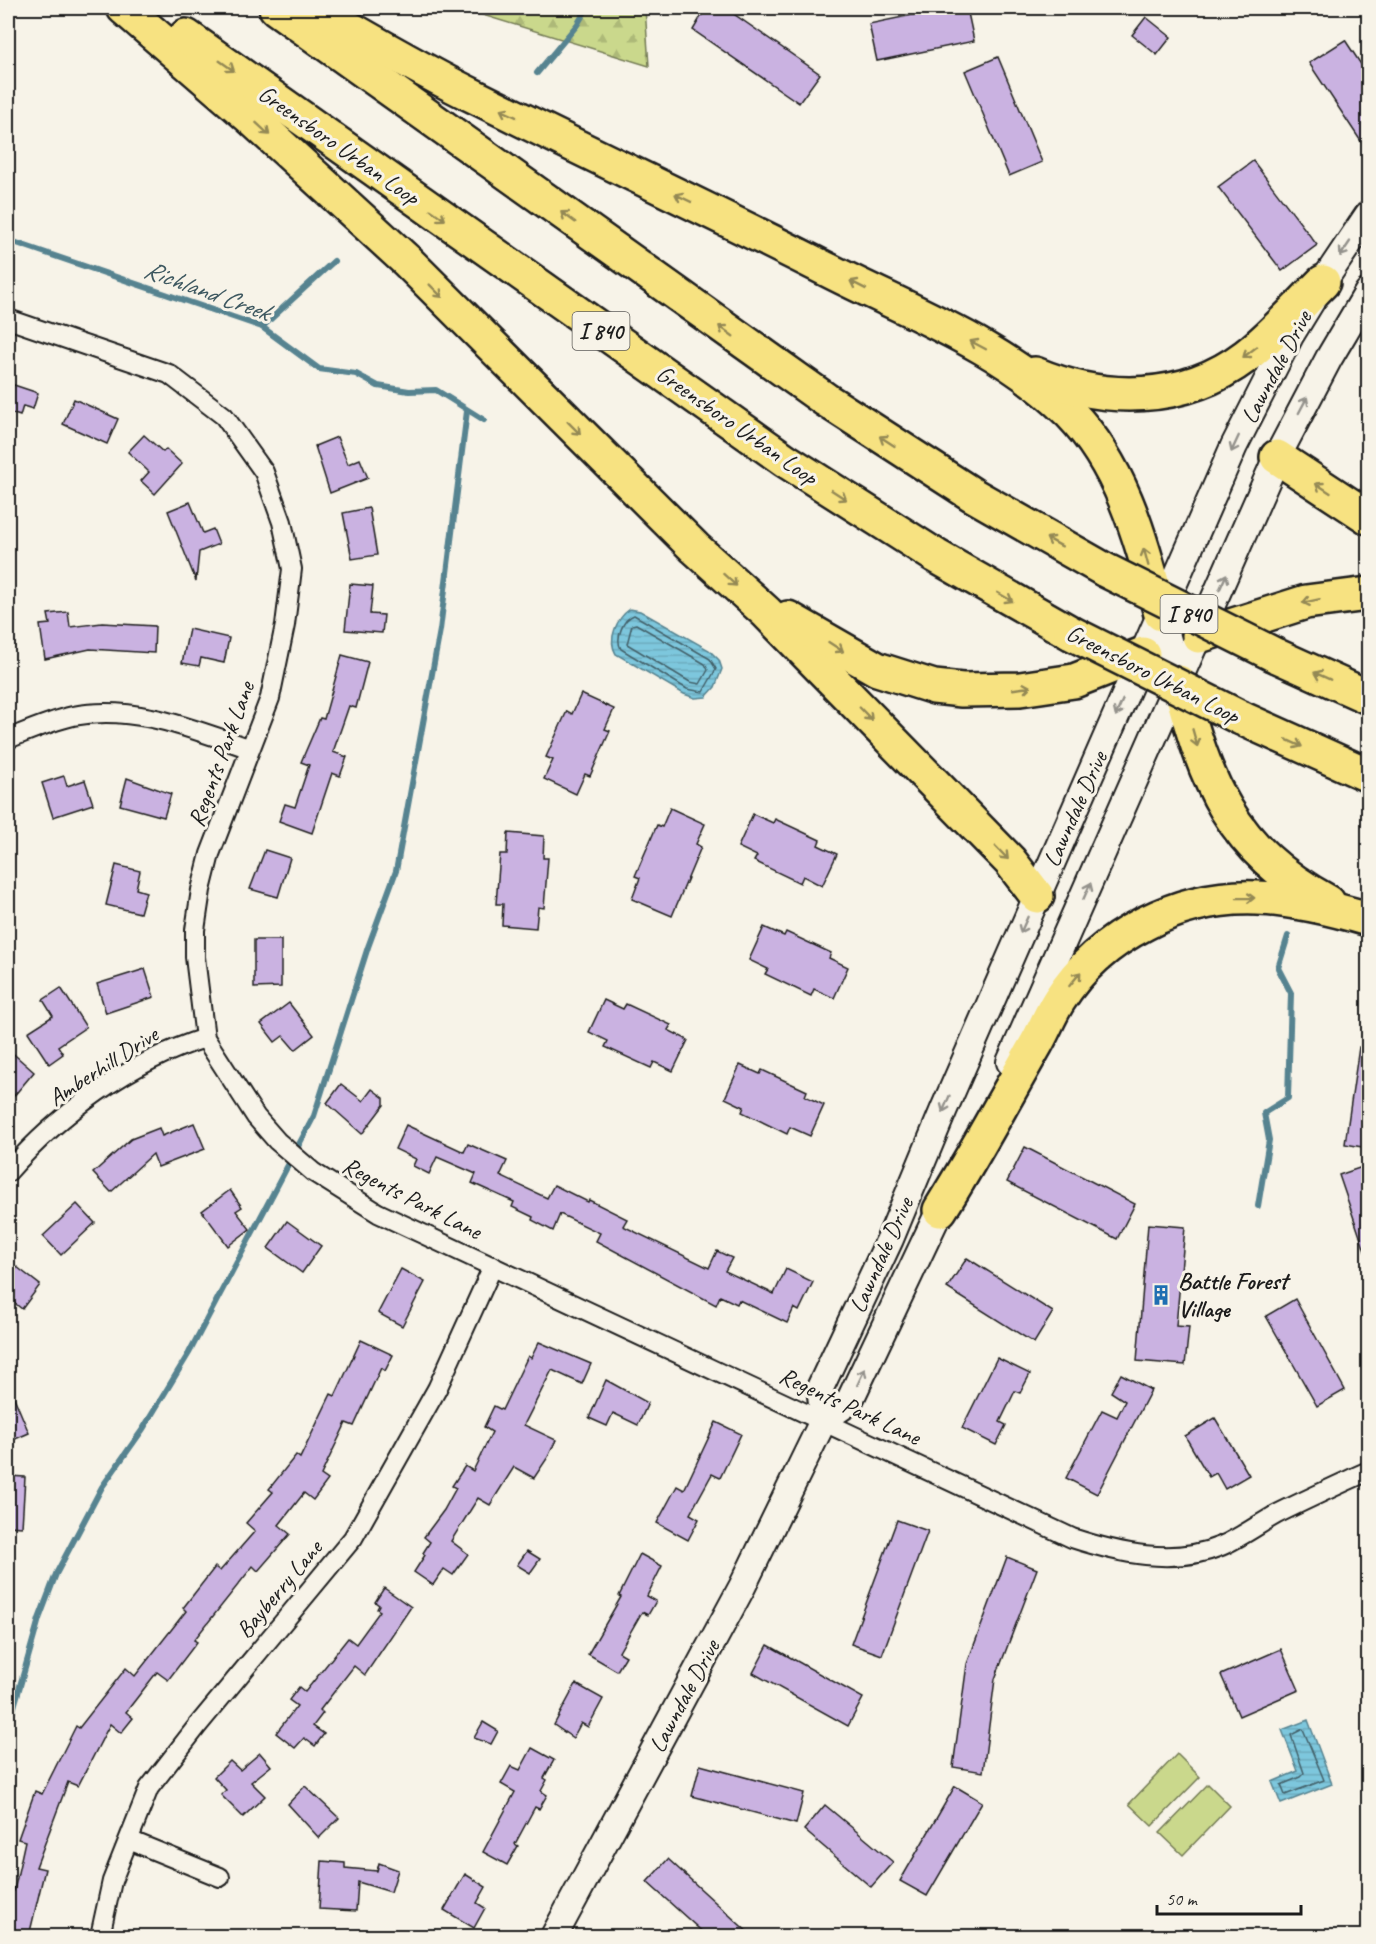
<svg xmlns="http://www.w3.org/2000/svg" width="1376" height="1944" font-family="Caveat,sans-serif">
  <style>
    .forest { fill: url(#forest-firs); stroke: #737a54; stroke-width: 1.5 }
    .green { fill: #cad88c; stroke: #737a54; stroke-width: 1.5 }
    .water { fill: url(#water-rules); stroke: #568390; stroke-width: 1.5 }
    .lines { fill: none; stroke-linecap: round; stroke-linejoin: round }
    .shore { stroke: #436069; stroke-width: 1.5 }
    .stream { stroke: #568390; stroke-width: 6 }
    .building { fill: #cab2e1; stroke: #1c1c1c; stroke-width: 1.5 }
    .minor-casing { stroke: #1c1c1c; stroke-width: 22 }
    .secondary-casing { stroke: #1c1c1c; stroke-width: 30 }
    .motorway-casing { stroke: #1c1c1c; stroke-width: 38 }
    .minor { stroke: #f7f3e8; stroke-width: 18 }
    .secondary { stroke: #f7f3e8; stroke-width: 26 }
    .motorway { stroke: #f7e281; stroke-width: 33 }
    .motorway-bridge-casing { stroke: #1c1c1c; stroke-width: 38; stroke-linecap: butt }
    .motorway-bridge { stroke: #f7e281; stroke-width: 33 }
    .oneway { stroke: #948954 }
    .oneway2 { stroke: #94928c }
    .labels { text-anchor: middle; stroke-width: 6; stroke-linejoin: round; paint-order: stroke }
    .shield { fill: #f7f3e8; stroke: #5e5c59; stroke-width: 1.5 }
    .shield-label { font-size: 22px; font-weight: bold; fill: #1c1c1c }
    .street-label { font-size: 24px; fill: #1c1c1c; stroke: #f7f3e8 }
    .poi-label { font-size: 24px; font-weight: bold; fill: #1c1c1c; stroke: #f7f3e8; text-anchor: start }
    .water-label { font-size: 26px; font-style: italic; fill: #3e5860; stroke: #f7f3e8 }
  </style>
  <defs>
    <pattern id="forest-firs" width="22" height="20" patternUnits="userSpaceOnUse" patternTransform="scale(1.5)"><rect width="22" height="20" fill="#cad88c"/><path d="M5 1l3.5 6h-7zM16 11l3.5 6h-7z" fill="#adb978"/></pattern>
    <pattern id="water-rules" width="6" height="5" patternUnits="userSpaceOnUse" patternTransform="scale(1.5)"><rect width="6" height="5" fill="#7dc7dd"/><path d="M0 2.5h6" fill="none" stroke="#6baabd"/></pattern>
  </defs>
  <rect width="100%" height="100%" fill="#f7f3e8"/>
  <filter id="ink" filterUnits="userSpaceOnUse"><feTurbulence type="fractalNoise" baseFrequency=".0167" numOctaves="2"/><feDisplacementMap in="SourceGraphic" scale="12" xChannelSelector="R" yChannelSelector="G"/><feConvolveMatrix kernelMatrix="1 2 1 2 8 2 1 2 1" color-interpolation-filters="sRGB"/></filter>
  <g filter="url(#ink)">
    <polygon class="forest" points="460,8 645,8 649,66"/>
    <g class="green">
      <polygon points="1177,1754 1200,1777 1152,1826 1129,1804"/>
      <polygon points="1208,1784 1230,1806 1183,1855 1160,1833"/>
    </g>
    <g class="water">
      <path d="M630,609L640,611L709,650L719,660L722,669L715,687L706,697L695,698L684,694L616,654C607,639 617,618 630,609Z"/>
      <polygon points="1308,1720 1332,1784 1281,1804 1272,1782 1298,1771 1282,1730"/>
    </g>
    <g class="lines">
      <g class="shore">
        <path d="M634,615L710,659L716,669L703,692L687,689L621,649C615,638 623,619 634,615Z"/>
        <polygon points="636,624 705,664 708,670 700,684 690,682 627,644 632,625"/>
        <polygon points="1303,1729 1324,1780 1285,1795 1281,1785 1300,1777 1304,1773 1291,1735"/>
      </g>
      <g class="stream">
        <polyline points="537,73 577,25 587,8"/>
        <polyline points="8,240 262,327 319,369 356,374 378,386 409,391 436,390 484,420"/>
        <polyline points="262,327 334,261"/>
        <polyline points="1258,1206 1269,1140 1264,1113 1288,1098 1291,993 1278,968 1288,936"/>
        <polyline points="8,1728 39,1619 56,1574 102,1487 143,1429 189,1353 314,1116 368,947 396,871 440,630 467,411"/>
      </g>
    </g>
    <g class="building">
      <polygon points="706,8 725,8 820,74 799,103 693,30"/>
      <polygon points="946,8 967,8 974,41 877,61 869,24"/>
      <polygon points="1146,17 1171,37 1157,55 1132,35"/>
      <polygon points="1345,40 1368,75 1368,152 1309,63"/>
      <polygon points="998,57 1042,162 1009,176 965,71"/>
      <polygon points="1253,161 1317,245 1282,271 1218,187"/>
      <polygon points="8,383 38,393 33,409 23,406 20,416 8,412"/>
      <polygon points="74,399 118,419 107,444 63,424"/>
      <polygon points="144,435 163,452 166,449 182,464 155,494 141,481 149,472 128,452"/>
      <polygon points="337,437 348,464 360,459 368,478 330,493 315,446"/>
      <polygon points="190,502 203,533 213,529 219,544 199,552 196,581 168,511"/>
      <polygon points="369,508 377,555 352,559 343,513"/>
      <polygon points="350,584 373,586 370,614 384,615 382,633 345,630"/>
      <polygon points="68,612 70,627 102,623 155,626 154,653 90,649 45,659 40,625 50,624 48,614"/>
      <polygon points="189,629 229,638 224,663 201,658 199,666 182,663"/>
      <polygon points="342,655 368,662 356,708 349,706 333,752 347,757 340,776 332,773 312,833 279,821 285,804 295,807 309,765 301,762 320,718 324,719"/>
      <polygon points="581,694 614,709 605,729 610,731 590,776 585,774 576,794 544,779 553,760 546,757 567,711 572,714"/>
      <polygon points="64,776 67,786 85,780 93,804 53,817 42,783"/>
      <polygon points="127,778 171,794 164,817 120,805"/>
      <polygon points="670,808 705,824 696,844 701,847 672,916 632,899 640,878 635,876 657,825 662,827"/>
      <polygon points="753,814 773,823 775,819 820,840 818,845 837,854 822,886 803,876 800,883 754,861 757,856 738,847"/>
      <polygon points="508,833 544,836 543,858 548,858 544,908 538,907 536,928 502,925 503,904 496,904 500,854 507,854"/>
      <polygon points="265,850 290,858 278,897 250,889"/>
      <polygon points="116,865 140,871 136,889 146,892 140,913 106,905"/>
      <polygon points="764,927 784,936 786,932 831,953 829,958 848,967 834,998 814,989 811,996 765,974 768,969 749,960"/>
      <polygon points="254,940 281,940 281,987 254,988"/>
      <polygon points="145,969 154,997 106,1013 97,984"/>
      <polygon points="61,988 86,1027 58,1046 63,1054 49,1064 28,1032 53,1016 43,1000"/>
      <polygon points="604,1000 623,1009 626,1004 671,1025 668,1030 688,1040 673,1071 654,1062 651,1068 605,1047 608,1041 589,1032"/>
      <polygon points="289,1003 314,1035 295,1050 283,1036 275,1042 261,1024"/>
      <polygon points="1359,1047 1368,1048 1368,1148 1345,1144"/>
      <polygon points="8,1049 34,1072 8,1103"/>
      <polygon points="740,1065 760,1074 762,1070 807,1091 805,1096 824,1105 810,1136 790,1127 787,1134 742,1112 744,1107 725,1098"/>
      <polygon points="341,1084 363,1101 372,1089 384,1098 384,1105 362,1134 327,1103"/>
      <polygon points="194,1123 205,1149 158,1167 153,1154 111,1192 93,1173 131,1139 159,1128 162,1136"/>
      <polygon points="406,1125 464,1152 468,1144 507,1161 500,1176 547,1198 554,1185 588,1202 589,1200 627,1219 623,1226 709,1268 717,1251 732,1258 725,1271 774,1294 786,1269 813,1282 799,1311 794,1308 787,1323 739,1300 737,1304 720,1296 716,1305 596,1241 600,1233 560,1214 553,1231 532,1220 533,1217 512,1207 514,1202 472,1183 476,1174 437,1157 429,1174 413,1166 416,1159 395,1149"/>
      <polygon points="1025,1147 1135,1204 1117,1239 1007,1182"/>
      <polygon points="1368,1165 1368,1254 1366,1254 1339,1175"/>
      <polygon points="230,1190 242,1207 236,1211 250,1229 228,1246 202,1211"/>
      <polygon points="77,1204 95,1223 61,1255 43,1236"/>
      <polygon points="287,1221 321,1246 302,1273 268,1248"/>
      <polygon points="1148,1224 1185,1227 1176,1326 1189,1327 1185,1365 1137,1361"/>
      <polygon points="967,1258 1053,1312 1034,1343 947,1288"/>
      <polygon points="17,1267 40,1285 22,1309 8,1298 8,1280"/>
      <polygon points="401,1269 425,1282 402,1326 378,1313"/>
      <polygon points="1295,1299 1345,1390 1317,1406 1266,1316"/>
      <polygon points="361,1340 393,1355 385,1371 381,1368 354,1426 346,1423 321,1475 328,1480 313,1500 304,1493 279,1525 290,1534 258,1571 253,1566 194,1640 197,1642 168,1680 157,1672 126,1712 133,1718 121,1733 110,1724 78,1786 68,1782 36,1867 45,1869 29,1936 8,1936 8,1890 14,1891 25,1841 18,1839 35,1791 42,1794 76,1726 79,1728 126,1668 135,1676 186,1611 183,1608 215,1567 220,1571 255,1531 246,1523 273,1492 269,1489 296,1455 300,1458 331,1394 335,1396"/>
      <polygon points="539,1342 591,1364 582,1384 552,1370 524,1425 556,1440 548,1457 534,1478 514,1467 490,1505 478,1498 451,1541 468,1554 453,1575 444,1569 433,1585 414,1572 425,1555 423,1553 430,1542 424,1537 444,1510 456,1488 452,1486 465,1466 473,1471 492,1432 484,1427 494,1406 502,1410 528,1356 531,1358"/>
      <polygon points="997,1358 1030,1374 1020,1393 1015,1391 1000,1422 1006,1425 996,1445 962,1428"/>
      <polygon points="1121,1374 1151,1390 1097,1494 1066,1478 1102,1410 1117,1417 1125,1401 1111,1392"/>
      <polygon points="606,1380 648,1403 638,1425 613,1413 607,1426 589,1418"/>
      <polygon points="8,1383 29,1433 8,1442"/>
      <polygon points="1215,1418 1249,1475 1225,1489 1216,1473 1209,1477 1185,1436"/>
      <polygon points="716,1422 741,1434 720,1478 712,1474 690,1514 699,1519 688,1540 657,1523 677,1486 684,1490"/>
      <polygon points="8,1476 25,1477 22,1527 8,1526"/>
      <polygon points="897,1520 928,1531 882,1655 851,1644"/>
      <polygon points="527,1551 540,1559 530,1573 517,1565"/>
      <polygon points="640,1554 662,1566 647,1596 656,1601 648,1615 642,1612 619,1652 626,1656 617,1671 588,1654 621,1597 619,1596"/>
      <polygon points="1007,1557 1037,1569 995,1679 983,1772 953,1767 967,1664"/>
      <polygon points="384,1588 411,1607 365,1675 354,1666 320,1710 323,1713 313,1726 324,1734 315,1746 304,1738 295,1748 276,1733 297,1706 289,1700 299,1687 305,1692 348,1638 356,1644 380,1611 377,1609 379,1605 375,1602"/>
      <polygon points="768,1645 863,1698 848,1726 753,1673"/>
      <polygon points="1281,1649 1299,1690 1239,1716 1221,1675"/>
      <polygon points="576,1684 603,1699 588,1727 581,1723 573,1738 554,1725"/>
      <polygon points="483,1722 498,1731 491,1744 474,1738"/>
      <polygon points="532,1748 554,1760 544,1778 547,1780 541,1791 547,1795 539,1809 535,1807 515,1844 518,1846 507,1865 483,1852 515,1792 501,1784 511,1766 520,1770"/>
      <polygon points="260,1753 271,1766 251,1782 265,1796 243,1817 221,1795 226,1790 214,1777 230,1761 240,1770"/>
      <polygon points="700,1765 804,1793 796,1824 692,1796"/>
      <polygon points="305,1786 339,1818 319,1838 288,1804"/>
      <polygon points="955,1786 982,1802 927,1896 900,1881"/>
      <polygon points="825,1805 893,1862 871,1887 804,1830"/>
      <polygon points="668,1859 752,1936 707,1936 647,1882"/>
      <polygon points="322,1861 345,1863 345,1868 377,1871 379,1863 398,1870 391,1892 358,1882 356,1911 319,1909"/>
      <polygon points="465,1874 486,1887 477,1903 485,1908 474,1928 444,1910"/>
    </g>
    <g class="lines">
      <g class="minor-casing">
        <g id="minor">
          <path d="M8,319L169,374L224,416L264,472L282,522L292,569L285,625L270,698L210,854L201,890L195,930V957L205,1038L256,1117L277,1141L313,1172L378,1213L1072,1538C1118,1553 1173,1566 1221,1546C1240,1538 1259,1524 1277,1514C1307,1499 1338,1485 1368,1471"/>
          <path d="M8,739C28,731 51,721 73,716C134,704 192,729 248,748"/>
          <path d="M8,1172C60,1113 129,1062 205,1038"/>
          <polyline points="129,1840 220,1877"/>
          <polyline points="100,1936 112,1881 149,1788 198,1725 353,1538 437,1389 493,1266"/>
        </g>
      </g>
      <g class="secondary-casing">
        <g id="secondary">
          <polyline points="1161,614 1179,682"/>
          <polyline points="1010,1062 1277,457 1329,358 1368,292"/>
          <polyline points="824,1419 820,1388 890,1239 944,1109 1234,446 1290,336 1323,282 1368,215"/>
          <polyline points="554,1936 742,1587 824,1419 849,1402 948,1193"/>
        </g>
      </g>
      <g class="motorway-casing">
        <g id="motorway">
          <polyline points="124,8 251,118 407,261 695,548 766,612 1010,861 1037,896"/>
          <polyline points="276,8 826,400 973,495 1105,570"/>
          <path d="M314,8C367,38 420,70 476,97C594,156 714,212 832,272C913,313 1005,347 1070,413C1124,469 1141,541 1161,614"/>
          <polyline points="186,36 785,460 936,556 1071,633"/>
          <path d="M1035,374C1104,403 1184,403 1246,356C1274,334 1298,307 1323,282"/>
          <polyline points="1277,457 1368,517"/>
          <polyline points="788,618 877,669 934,687 962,690 1020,689 1074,681 1143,654"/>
          <polyline points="1199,636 1306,602 1368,594"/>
          <polyline points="1275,655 1368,697"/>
          <path d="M1179,682C1206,783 1230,849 1328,902"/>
          <polyline points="1241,718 1368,775"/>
          <path d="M940,1210C974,1156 1004,1100 1036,1044C1044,1030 1050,1014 1059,1000C1100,935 1180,895 1257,898C1293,899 1334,909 1368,919"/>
        </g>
      </g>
      <use href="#minor" class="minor"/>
      <use href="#secondary" class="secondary"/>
      <use href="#motorway" class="motorway"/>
      <g class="motorway-bridge-casing">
        <g id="motorway-bridge">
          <polyline points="1105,570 1275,655"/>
          <polyline points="1071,633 1241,718"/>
        </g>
      </g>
      <use href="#motorway-bridge" class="motorway-bridge"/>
    </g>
    <defs><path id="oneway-shaft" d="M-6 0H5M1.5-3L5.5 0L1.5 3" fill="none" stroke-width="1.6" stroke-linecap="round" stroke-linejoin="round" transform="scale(1.5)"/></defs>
    <g class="oneway">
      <use href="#oneway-shaft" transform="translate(227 66) rotate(35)"/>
      <use href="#oneway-shaft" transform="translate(508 113) rotate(-154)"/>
      <use href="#oneway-shaft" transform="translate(263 129) rotate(43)"/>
      <use href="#oneway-shaft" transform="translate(683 198) rotate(-154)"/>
      <use href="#oneway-shaft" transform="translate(438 215) rotate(35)"/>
      <use href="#oneway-shaft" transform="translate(568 217) rotate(-144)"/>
      <use href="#oneway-shaft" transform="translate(858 285) rotate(-153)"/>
      <use href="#oneway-shaft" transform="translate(436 291) rotate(45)"/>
      <use href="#oneway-shaft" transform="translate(726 331) rotate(-144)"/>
      <use href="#oneway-shaft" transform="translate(978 345) rotate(-152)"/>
      <use href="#oneway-shaft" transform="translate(1250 352) rotate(142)"/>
      <use href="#oneway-shaft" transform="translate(574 428) rotate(45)"/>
      <use href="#oneway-shaft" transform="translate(887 441) rotate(-147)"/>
      <use href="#oneway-shaft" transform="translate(1323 488) rotate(-147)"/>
      <use href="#oneway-shaft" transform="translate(839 495) rotate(33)"/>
      <use href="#oneway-shaft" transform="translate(1054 542) rotate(-151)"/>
      <use href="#oneway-shaft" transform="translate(1146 557) rotate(-105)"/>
      <use href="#oneway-shaft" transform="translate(730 580) rotate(42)"/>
      <use href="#oneway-shaft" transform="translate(1005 597) rotate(30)"/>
      <use href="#oneway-shaft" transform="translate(1311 601) rotate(168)"/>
      <use href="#oneway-shaft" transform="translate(836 647) rotate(33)"/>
      <use href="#oneway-shaft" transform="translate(1322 676) rotate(-156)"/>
      <use href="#oneway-shaft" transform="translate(1022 688) rotate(-8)"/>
      <use href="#oneway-shaft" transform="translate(866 714) rotate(46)"/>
      <use href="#oneway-shaft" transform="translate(1195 738) rotate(74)"/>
      <use href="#oneway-shaft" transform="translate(1294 743) rotate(24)"/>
      <use href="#oneway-shaft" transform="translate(1002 853) rotate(46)"/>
      <use href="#oneway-shaft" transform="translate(1246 898) rotate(-1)"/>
      <use href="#oneway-shaft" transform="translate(1075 979) rotate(-51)"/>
    </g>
    <g class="oneway2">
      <use href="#oneway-shaft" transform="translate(1345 249) rotate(124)"/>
      <use href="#oneway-shaft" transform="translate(1303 405) rotate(-62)"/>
      <use href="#oneway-shaft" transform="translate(1235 444) rotate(115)"/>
      <use href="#oneway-shaft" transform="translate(1223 582) rotate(-66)"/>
      <use href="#oneway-shaft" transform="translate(1119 708) rotate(114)"/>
      <use href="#oneway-shaft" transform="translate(1087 891) rotate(-66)"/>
      <use href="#oneway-shaft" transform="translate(1024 925) rotate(114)"/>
      <use href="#oneway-shaft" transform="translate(946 1104) rotate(113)"/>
      <use href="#oneway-shaft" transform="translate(861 1377) rotate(-65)"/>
    </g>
  </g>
  <defs>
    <g id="building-bare" transform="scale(1.62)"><path d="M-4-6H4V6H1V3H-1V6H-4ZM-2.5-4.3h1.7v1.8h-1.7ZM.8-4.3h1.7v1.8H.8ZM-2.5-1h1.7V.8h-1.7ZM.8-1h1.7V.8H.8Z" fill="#1f6fb2" stroke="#f7f3e8" stroke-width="2.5" paint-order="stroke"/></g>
  </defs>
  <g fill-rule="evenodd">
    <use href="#building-bare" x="1161" y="1295"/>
  </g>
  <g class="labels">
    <g class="shield">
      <rect x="572.5" y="312" width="57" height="38" rx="4.5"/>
      <rect x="1160.5" y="595" width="57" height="38" rx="4.5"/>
    </g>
    <g class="shield-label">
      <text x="601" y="339">I 840</text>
      <text x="1189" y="622">I 840</text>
    </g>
    <g class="street-label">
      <text transform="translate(339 145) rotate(35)" y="8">Greensboro Urban Loop</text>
      <text transform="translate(1276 367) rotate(-62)" y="8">Lawndale Drive</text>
      <text transform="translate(737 425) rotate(35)" y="8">Greensboro Urban Loop</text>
      <text transform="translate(1153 674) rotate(27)" y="8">Greensboro Urban Loop</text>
      <text transform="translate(221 754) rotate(-70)" y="8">Regents Park Lane</text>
      <text transform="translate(1075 809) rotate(-66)" y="8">Lawndale Drive</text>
      <text transform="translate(103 1066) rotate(-33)" y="8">Amberhill Drive</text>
      <text transform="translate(412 1198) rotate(27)" y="8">Regents Park Lane</text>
      <text transform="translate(881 1255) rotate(-66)" y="8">Lawndale Drive</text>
      <text transform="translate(850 1406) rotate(25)" y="8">Regents Park Lane</text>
      <text transform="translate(279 1589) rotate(-50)" y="8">Bayberry Lane</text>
      <text transform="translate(684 1696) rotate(-62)" y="8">Lawndale Drive</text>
    </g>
    <g class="poi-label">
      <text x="1178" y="1289">Battle Forest<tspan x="1178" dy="28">Village</tspan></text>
    </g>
    <g class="water-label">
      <text transform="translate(207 290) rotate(20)" y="9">Richland Creek</text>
    </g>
  </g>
  <rect width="1376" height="1944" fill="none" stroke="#f7f3e8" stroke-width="30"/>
  <rect x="15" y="15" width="1346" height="1914" fill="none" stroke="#1c1c1c" stroke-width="2" filter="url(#ink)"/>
  <path d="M1157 1905v9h144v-9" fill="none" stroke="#1c1c1c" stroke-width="3"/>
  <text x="1166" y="1905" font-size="18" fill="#1c1c1c" stroke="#f7f3e8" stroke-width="4.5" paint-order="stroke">50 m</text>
</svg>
